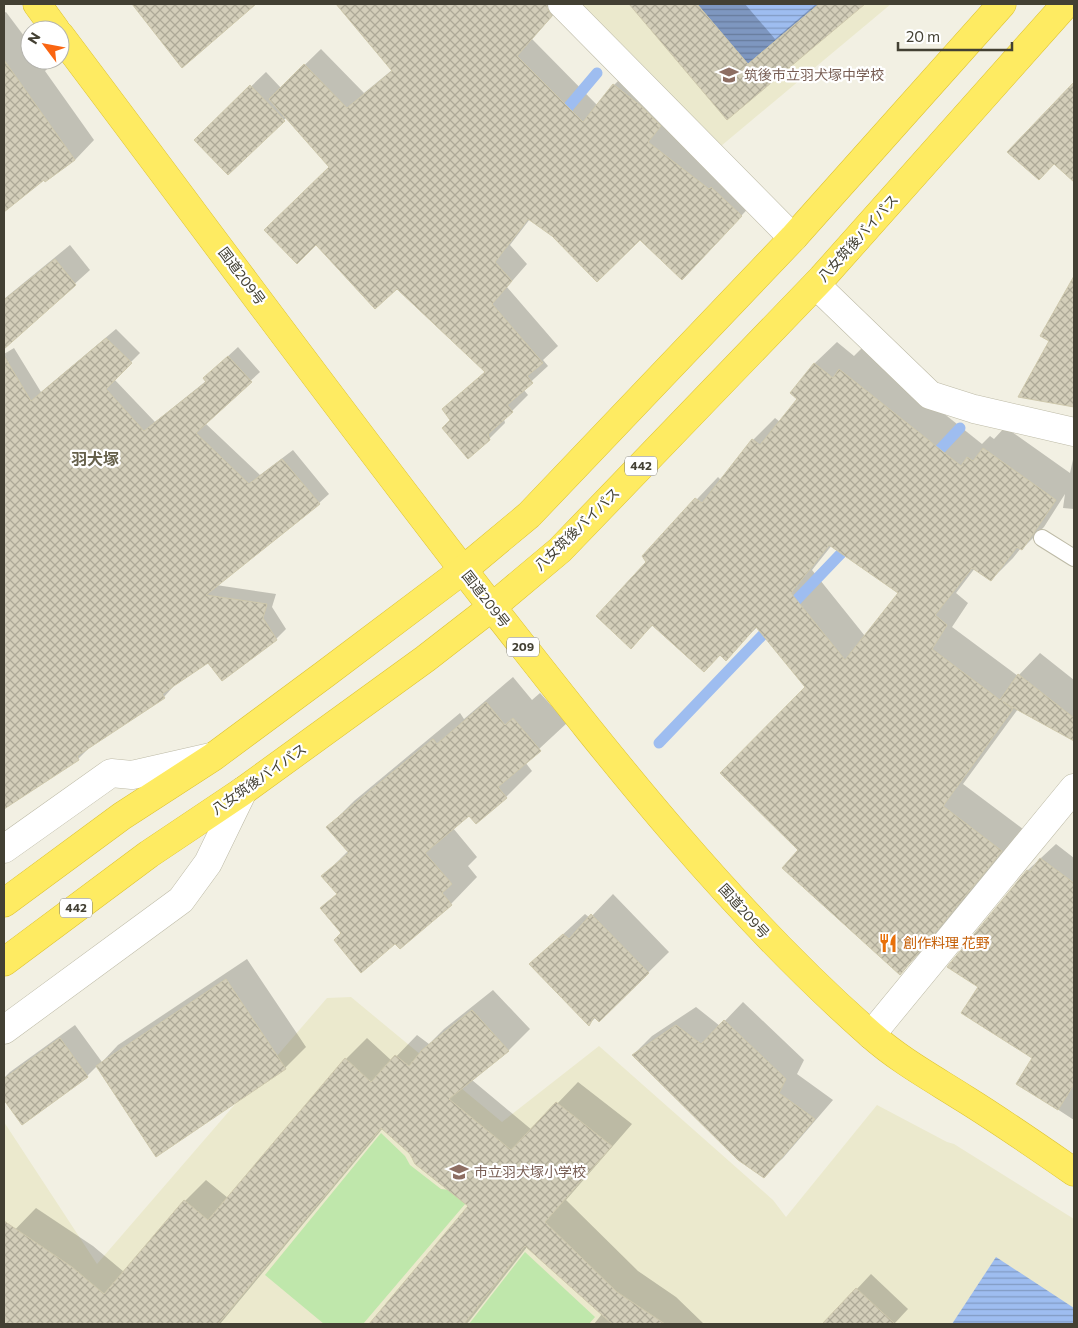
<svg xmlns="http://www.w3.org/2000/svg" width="1078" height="1328" font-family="Commissioner,'Noto Sans JP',sans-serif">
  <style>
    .education { fill: #ebe9cd }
    .green { fill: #bfe7ab }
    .water { fill: url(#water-rules) }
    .shadow { fill: #0003; fill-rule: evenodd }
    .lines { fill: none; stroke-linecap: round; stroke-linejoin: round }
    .stream { stroke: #9ebdf0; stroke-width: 11 }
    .building { fill: url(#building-cross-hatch); stroke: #cec8ac; fill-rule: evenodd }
    .lane-casing { stroke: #bdbaa6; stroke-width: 18 }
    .street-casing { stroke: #bdbaa6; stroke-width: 29 }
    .highway-casing { stroke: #ddc232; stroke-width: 29 }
    .lane { stroke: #fff; stroke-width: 16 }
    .street { stroke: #fff; stroke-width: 28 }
    .highway { stroke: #feeb62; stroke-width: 28 }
    .labels { text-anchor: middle; stroke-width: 4.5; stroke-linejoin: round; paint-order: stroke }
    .shield { fill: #fff; stroke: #7b7970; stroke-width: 1 }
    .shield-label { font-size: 12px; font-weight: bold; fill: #434033 }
    .education-label { font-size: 14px; fill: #785e54; stroke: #fff; text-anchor: start }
    .street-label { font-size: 14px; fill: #434033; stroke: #fff }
    .food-label { font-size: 14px; fill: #c56008; stroke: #fff; text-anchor: start }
    .quarter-label { font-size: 16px; font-weight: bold; fill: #66614b; stroke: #fff }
  </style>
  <defs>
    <pattern id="water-rules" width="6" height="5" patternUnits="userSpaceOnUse" patternTransform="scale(1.25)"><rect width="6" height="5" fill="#9ebdf0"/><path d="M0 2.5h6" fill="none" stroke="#829bc3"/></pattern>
    <pattern id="building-cross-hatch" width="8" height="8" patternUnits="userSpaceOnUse" patternTransform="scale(1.25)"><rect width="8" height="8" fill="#d3ceb9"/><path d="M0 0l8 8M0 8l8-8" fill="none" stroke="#ada997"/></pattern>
  </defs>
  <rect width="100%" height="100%" fill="#f2f0e3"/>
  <g class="education">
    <polygon points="582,4 891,4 721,146"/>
    <polygon points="351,997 502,1122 599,1046 773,1200 786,1217 877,1105 947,1142 954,1144 1074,1219 1074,1324 4,1324 4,1122 97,1264 327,998"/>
  </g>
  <g class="green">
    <polygon points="381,1133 405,1156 410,1165 441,1189 450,1190 466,1203 363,1324 324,1324 265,1275"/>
    <polygon points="525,1252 595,1317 589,1324 469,1324"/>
  </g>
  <g class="water">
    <polygon points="697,4 819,4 748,64"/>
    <polygon points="996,1257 1074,1308 1074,1324 952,1324"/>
  </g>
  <g class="shadow">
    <polygon points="133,4 254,4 182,66"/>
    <polygon points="338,4 563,4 532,39 598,106 614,85 630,69 676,110 663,126 757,199 682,279 640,239 552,235 530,219 510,245 527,264 507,287 558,346 543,360 548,366 523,389 528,395 504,419 505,423 489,439 452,419 443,410 486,371 330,166 287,117 228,173 210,126 266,72 281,88 321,49 364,93 392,70"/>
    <polygon points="630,4 745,4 775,39 816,4 863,4 727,118"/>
    <polygon points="6,12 30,44 30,60 42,60 48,68 45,71 94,140 75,160 44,178 4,211 4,13"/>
    <polygon points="1074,83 1074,180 1055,162 1009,151"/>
    <polygon points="70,245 90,270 8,344 4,339 4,299"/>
    <polygon points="1074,281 1074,406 1020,396 1050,341 1071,284"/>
    <polygon points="116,329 140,353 114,379 155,422 206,381 214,369 238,347 260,372 205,423 260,475 293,450 329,494 319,503 216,585 276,594 272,607 286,629 276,639 222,679 209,662 172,685 173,687 164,697 87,748 88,749 78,759 4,809 4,354 14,348 41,392"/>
    <path d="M837,342L854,356L862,348L982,444L990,436L994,439L1005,427L1070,473L1074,455V509L1063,508L1065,494L1044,527L1022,549L1021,548L1013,558L991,580L975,568L956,593L968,603L952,627L1018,676L1040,653L1074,680V739L1018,709L963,784L1023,829L922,951L900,973L800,850L807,687L757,627L726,659L720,654L653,625L631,647L647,562L643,556L718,477L721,480L753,440L775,418L780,422L799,399L792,393L815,363ZM832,545L899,593L865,636L812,570Z"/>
    <polygon points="513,677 532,700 540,693 567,723 525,762 532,771 506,797 469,814 453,828 477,857 468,866 477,877 451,904 395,942 342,933 322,908 338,893 323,876 348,851 328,827 354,801 460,713 464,719"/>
    <polygon points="1056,844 1074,858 1074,1120 1017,1083 1034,1058 979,986 949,966 1028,870"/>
    <polygon points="613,894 669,952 599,1021 596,1017 589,1024 531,964 585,914 590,918"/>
    <polygon points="247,959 306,1047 285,1068 97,1066 87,1076 22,1123 4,1098 4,1078 10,1072 75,1025 102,1062 118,1045"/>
    <polygon points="493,990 530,1029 509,1050 472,1080 532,1130 578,1082 632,1124 566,1200 638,1271 676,1297 704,1324 594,1324 602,1314 527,1247 467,1324 371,1324 470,1206 383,1128 220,1324 4,1324 4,1241 36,1208 93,1246 124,1272 185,1201 206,1180 228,1198 346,1059 367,1038 392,1061 417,1035 429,1044 444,1029"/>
    <polygon points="743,1002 804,1060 797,1074 833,1100 783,1158 764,1176 633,1055 652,1036 696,1007 720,1026"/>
    <polygon points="871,1274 908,1309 894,1324 824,1324"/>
  </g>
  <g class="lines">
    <g class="stream">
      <polyline points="559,118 597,73"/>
      <polyline points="931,459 960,428"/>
      <polyline points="786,611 851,543"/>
      <polyline points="659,743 773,624"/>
    </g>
  </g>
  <g class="building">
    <polygon points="132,4 256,4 182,68"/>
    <polygon points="336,4 547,4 547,8 552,16 517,56 583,122 613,84 641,106 661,126 648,142 709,189 711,187 742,216 682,280 640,240 597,282 552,236 528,219 495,262 512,281 492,304 543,363 527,376 533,383 507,405 513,412 488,434 490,440 468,459 442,428 450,420 442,409 485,372 397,289 375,309 316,245 297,264 264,230 329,167 269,99 304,64 347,108 392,71"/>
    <polygon points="629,4 697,4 748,64 819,4 865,4 727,120"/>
    <polygon points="4,60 75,160 45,182 44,180 4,212"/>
    <polygon points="1074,82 1074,182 1054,164 1039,180 1007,152"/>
    <polygon points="250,85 285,121 228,175 194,140"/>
    <polygon points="55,259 76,285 4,349 4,300"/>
    <polygon points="1074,276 1074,407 1018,397 1049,341 1040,336"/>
    <polygon points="106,338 132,363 106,389 144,431 206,382 203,378 228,356 252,382 196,433 249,484 282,459 320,504 206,595 267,604 263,618 277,640 222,681 208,663 162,694 165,698 77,756 79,760 4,809 4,356 31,401"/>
    <path d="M814,363L833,378L839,369L961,466L967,457L973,461L983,448L1056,500L1022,550L1017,547L991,581L972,568L935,615L947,625L932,649L1000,700L1018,674L1074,718V741L1003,702L1013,709L943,806L1002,851L900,975L782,868L798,850L720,773L805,687L756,627L726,661L720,655L704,672L652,625L631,649L596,616L646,562L642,556L695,498L702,503L752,439L760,445L797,399L790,393ZM829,545L898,593L845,660L791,593Z"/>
    <polygon points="486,702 505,725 513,718 541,751 498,787 507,798 476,824 469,816 425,853 452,884 442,893 452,905 400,949 395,944 361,973 334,940 341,933 320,908 337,894 321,876 349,853 326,827 433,739 437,744"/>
    <polygon points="1040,858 1074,883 1074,1084 1058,1110 1016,1084 1032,1058 961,1013 978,987 947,967 1027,870 1030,872"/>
    <polygon points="591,914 649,973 599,1022 594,1017 589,1026 529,964 563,934 569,939"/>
    <polygon points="226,979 286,1069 156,1157 96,1066"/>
    <polygon points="472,1010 509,1051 449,1099 511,1150 556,1102 612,1146 545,1222 617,1292 665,1324 612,1324 525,1246 464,1324 369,1324 468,1206 415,1164 410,1154 381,1128 218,1324 4,1324 4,1221 72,1267 104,1294 184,1200 208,1220 345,1058 371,1082 395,1055 409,1066 422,1050"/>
    <polygon points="724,1020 786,1079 779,1093 815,1119 764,1178 738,1160 632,1055 676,1025 701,1044"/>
    <polygon points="60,1038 88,1077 22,1125 4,1100 4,1079"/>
    <polygon points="856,1288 895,1324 822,1324"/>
  </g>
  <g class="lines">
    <g class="lane-casing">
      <polyline id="lane" points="1042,538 1074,558"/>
    </g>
    <g class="street-casing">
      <g id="street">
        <polyline points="562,4 793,238"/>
        <polyline points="816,285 930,395 974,409 1074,432"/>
        <polyline points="4,849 111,773 132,775 211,757"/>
        <polyline points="4,1030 181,900 208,863 243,791"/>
        <polyline points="871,1035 1074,788"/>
      </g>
    </g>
    <g class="highway-casing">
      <g id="highway">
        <polyline points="37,4 56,30"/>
        <path d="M60,35C204,226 345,419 492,607C609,756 727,908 870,1034C899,1060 932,1078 965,1099C1002,1122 1038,1147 1074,1172"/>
        <polyline points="4,903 122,816 213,757 325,674 463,570 529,515 793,238 1002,4"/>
        <polyline points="4,962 149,854 243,791 425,659 492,607 560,550 822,278 1066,4"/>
      </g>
    </g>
    <use href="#lane" class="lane"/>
    <use href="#street" class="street"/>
    <use href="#highway" class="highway"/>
  </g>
  <defs>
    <g id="school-bare" transform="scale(1.5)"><path d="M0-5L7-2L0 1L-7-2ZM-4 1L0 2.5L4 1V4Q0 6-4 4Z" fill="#8d6e63" stroke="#fff" stroke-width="2.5" paint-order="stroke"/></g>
    <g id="restaurant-bare" transform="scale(1.5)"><path d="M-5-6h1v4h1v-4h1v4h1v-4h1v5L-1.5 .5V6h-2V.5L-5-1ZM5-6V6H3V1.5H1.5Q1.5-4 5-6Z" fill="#e8710a" stroke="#fff" stroke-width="2.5" paint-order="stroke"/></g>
  </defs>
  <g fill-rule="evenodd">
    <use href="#school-bare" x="729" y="75"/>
    <use href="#restaurant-bare" x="888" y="943"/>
    <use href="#school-bare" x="459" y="1172"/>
  </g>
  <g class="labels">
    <g class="shield">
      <rect x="625" y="456.5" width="32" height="19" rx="4"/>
      <rect x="507" y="637.5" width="32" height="19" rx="4"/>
      <rect x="60" y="898.5" width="32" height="19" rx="4"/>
    </g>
    <g class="shield-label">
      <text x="641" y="470">442</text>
      <text x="523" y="651">209</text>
      <text x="76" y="912">442</text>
    </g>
    <g class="education-label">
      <text x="744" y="80">筑後市立羽犬塚中学校</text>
      <text x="474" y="1177">市立羽犬塚小学校</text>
    </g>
    <g class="street-label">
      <text transform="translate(858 238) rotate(-48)" y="5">八女筑後バイパス</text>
      <text transform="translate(242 276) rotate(53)" y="5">国道209号</text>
      <text transform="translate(577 529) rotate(-44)" y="5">八女筑後バイパス</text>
      <text transform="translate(486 599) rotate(52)" y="5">国道209号</text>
      <text transform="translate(259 779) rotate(-35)" y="5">八女筑後バイパス</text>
      <text transform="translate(744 911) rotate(48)" y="5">国道209号</text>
    </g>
    <g class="food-label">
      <text x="903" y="948">創作料理 花野</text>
    </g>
    <g class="quarter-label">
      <text x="95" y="465">羽犬塚</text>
    </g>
  </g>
  <rect width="1078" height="1328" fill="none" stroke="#434033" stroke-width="10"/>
  <g transform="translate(45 45) rotate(302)"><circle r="24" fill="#ffffff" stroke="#b4b3ad"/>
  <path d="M0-4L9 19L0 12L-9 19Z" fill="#fa6511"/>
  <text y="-8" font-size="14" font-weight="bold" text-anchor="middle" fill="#434033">N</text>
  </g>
  <path d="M898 42v8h114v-8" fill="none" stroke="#434033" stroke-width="2.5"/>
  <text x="906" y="42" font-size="15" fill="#434033" stroke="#ffffff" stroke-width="4" paint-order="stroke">20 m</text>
</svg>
